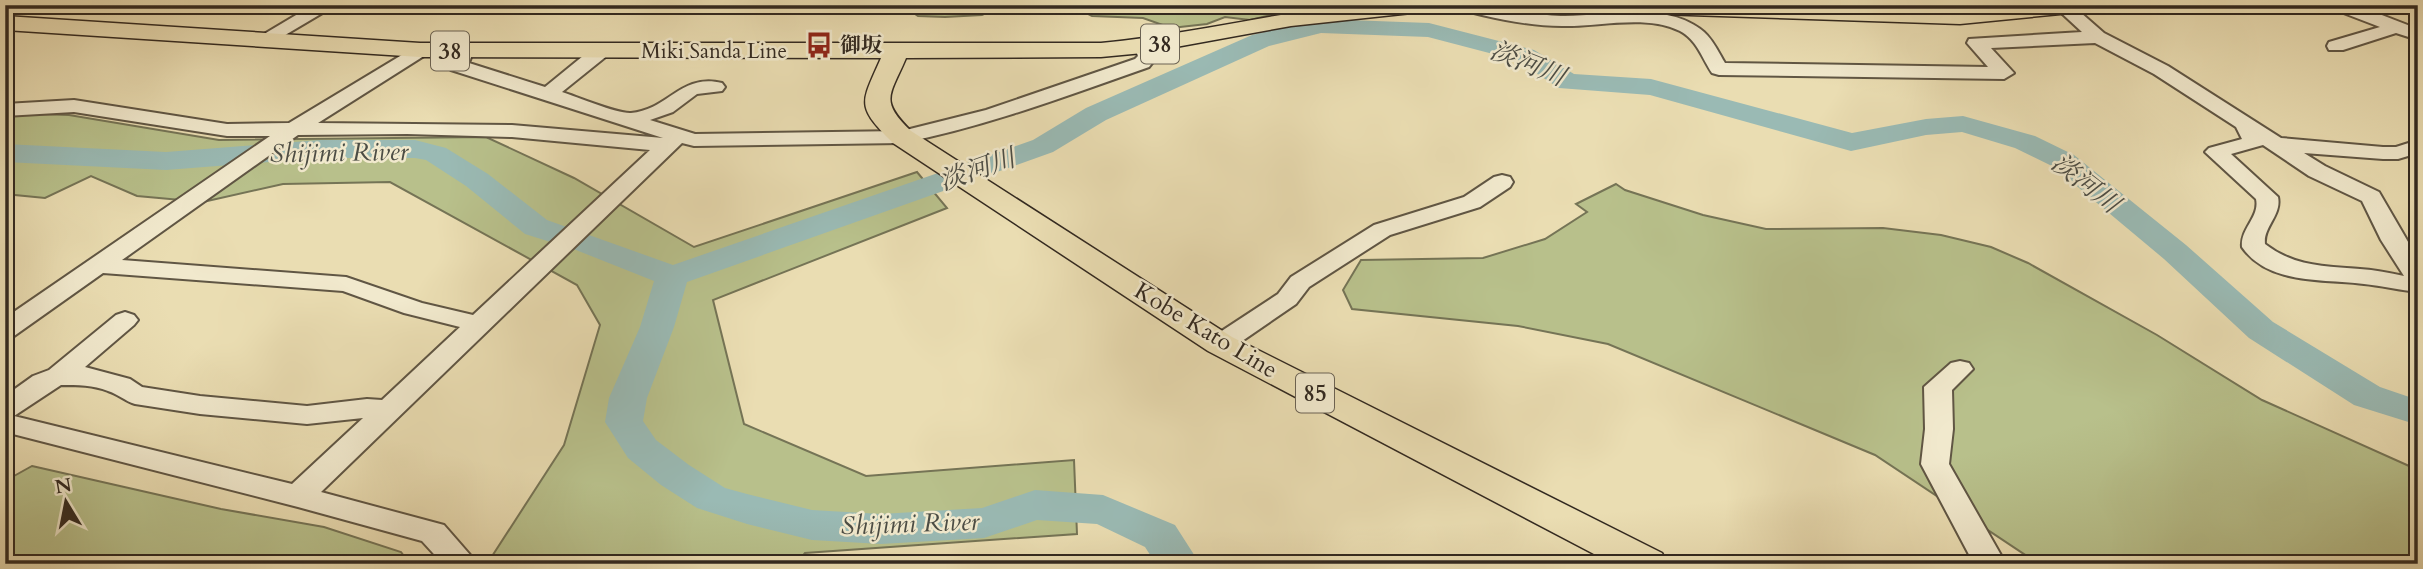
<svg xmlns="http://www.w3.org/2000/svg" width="2423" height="569" font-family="Cardo,'Noto Serif JP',serif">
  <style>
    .green { fill: #b8c08b; stroke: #757456; stroke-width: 2 }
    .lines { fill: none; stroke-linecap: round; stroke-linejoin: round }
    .river { fill: #9abab4; fill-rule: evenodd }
    .minor-casing { stroke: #605644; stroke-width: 4 }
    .major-casing { stroke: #322920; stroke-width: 3 }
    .minor { fill: #f1e9cd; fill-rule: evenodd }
    .major { fill: #eaddb2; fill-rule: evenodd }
    .labels { text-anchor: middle; stroke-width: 5; stroke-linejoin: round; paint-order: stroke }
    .far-poi-label { font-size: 21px; font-weight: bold; fill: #322920; stroke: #f1e9cd; text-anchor: start }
    .far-street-label { font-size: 21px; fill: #322920; stroke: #f1e9cd }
    .shield { fill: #f1e9cd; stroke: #6b6354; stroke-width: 2 }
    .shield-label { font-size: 23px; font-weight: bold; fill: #322920 }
    .street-label { font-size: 24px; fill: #322920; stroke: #f1e9cd }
    .water-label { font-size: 26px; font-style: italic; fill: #4c4d45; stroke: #f1e9cd }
  </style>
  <rect width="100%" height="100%" fill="#eaddb2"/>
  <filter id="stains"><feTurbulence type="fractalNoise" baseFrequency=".00286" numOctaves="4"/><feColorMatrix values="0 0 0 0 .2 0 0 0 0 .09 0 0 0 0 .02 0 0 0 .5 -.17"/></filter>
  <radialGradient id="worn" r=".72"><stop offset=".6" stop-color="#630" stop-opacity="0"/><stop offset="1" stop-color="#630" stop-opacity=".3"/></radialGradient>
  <g class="green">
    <polygon points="902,5 1052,5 999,7 982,15 945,17 918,16"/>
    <polygon points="1071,5 1340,5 1284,12 1250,20 1225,17 1207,24 1171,28 1143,18 1092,16"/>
    <polygon points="5,113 69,115 219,140 486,137 574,178 694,247 917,172 947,208 713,300 744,424 866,476 1074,460 1077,534 805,553 796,564 487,564 564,445 600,325 577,285 390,182 283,184 203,202 137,196 91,176 45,198 5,194"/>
    <polygon points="1616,184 1625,190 1703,215 1766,229 1883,228 1941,235 1991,247 2028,263 2157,335 2262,400 2418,470 2418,564 2039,564 1875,455 1608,344 1518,326 1352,309 1343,290 1361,260 1483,258 1545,239 1587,212 1576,204"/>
    <polygon points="32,466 221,509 324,527 401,552 410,564 5,564 5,481"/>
  </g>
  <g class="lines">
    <polygon class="river" points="1321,19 1429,23 1534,50 1574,74 1651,79 1852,133 1926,119 1963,116 2035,136 2074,155 2186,245 2273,322 2380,387 2418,400 2418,425 2354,405 2249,338 2164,259 2054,167 2015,148 1962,132 1926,135 1851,151 1650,95 1559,88 1516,60 1428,37 1321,33 1269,46 1106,120 1053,152 687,282 674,327 647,398 643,421 656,440 689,465 725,488 747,494 812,510 881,514 982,508 1035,490 1103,495 1175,525 1200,564 1156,564 1145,547 1097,524 1037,520 984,538 881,544 812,540 747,524 697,508 661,485 628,458 605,422 609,398 640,327 654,281 576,250 525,234 466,186 426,160 415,158 320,158 166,170 5,162 5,144 166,152 320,140 415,140 446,148 488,174 547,220 673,265 1033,140 1086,108 1252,35"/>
    <g class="minor-casing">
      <g id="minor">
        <polygon points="313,5 336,5 270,44 263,46 254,40"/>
        <path d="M1469,5C1500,5 1530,15 1561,16C1606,17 1666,0 1704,32C1713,40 1719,53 1725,63L1988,67L1967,43L1969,39L2082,32L2056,8L2058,5H2072L2104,33L2168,66L2281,138L2383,147H2396L2418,140V153L2398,159H2383L2304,153L2325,166L2379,192L2418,259V292C2400,290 2382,286 2364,284C2324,279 2268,285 2242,247C2240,229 2260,217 2256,199L2205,152L2209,148L2242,139L2236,127L2154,74L2095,43L1991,48L2014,73L2004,79L1719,75L1712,73C1702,58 1697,40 1680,31C1646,14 1598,27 1562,26C1535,26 1508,21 1482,15L1474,13ZM2263,145L2309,176L2362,201L2381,240L2404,276C2390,273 2375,270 2360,269C2325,266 2295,267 2265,244C2263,227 2282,215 2278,197L2231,154Z"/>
        <polygon points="2330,5 2356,5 2418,29 2418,40 2396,33 2343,50 2329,50 2327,46 2329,42 2380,27 2333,9"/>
        <path d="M1143,40L1150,42L1157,57L1149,67C1067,96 987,126 902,143L694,146L682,143L321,492L444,525L478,564H443L422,541L298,507L5,432V396L33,376L49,370L116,315L125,312L134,315L138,320L134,325L85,367L130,379L142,387L200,396L307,406L367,399L382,400L460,327L404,313L343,291L103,273L14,336L5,338V318L270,136H227L74,112L5,116V104L74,100L227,124L289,123L420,44L427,46L429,50L427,54L318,123L512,125L663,138L451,70L448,66L457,47L464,45L473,51L469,63L545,87L594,47L601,45L610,51L608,55L562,92C577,97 618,114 631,113C668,110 681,73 722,83L725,87L722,91L697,94L673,112L650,120L695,134L902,131L986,110L1135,59L1138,56L1134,46ZM407,134L512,137L650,150L473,315L422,303L346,277L122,260L298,135ZM61,385C78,385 93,385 108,391C118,394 125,401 135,404L200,414L307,424L363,418L292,484L14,416Z"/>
        <polygon points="1502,175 1510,177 1513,182 1510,187 1480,207 1390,235 1309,287 1296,304 1229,350 1220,352 1211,350 1207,344 1211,338 1278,294 1291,277 1374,225 1464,197 1494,177"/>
        <polygon points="1960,361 1969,363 1973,369 1952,390 1953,429 1949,464 2006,564 1974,564 1921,464 1925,429 1924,387 1951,363"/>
      </g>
    </g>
    <g class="major-casing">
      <g id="major">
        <path d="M1345,5H1432L1429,10L1421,12L1291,26L1143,53L1101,57L906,58C890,96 879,100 911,131L1232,337L1662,553L1668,564H1613L1208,351L893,143C855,105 861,104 881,58L420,57L5,30V16L420,43H1101C1183,35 1263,16 1345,5Z"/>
        <polygon points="1588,5 1812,5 1960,10 2010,5 2092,5 2089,10 2081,12 1960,24 1599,12 1591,10"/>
      </g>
    </g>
    <use href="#minor" class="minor"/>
    <use href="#major" class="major"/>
  </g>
  <defs>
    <g id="bus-bare" transform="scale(2.1)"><path d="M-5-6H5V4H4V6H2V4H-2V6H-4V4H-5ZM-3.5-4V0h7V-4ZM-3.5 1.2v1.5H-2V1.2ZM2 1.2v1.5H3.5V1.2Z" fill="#8f2418" stroke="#f1e9cd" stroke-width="2.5" paint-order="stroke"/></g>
  </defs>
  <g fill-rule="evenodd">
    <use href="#bus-bare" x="819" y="45"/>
  </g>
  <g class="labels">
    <g class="far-poi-label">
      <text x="840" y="52">御坂</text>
    </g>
    <g class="far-street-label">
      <text x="714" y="58">Miki Sanda Line</text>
    </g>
    <g class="shield">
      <rect x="1141" y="24.5" width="38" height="39" rx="5"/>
      <rect x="431" y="31.5" width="38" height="39" rx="5"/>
      <rect x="1296" y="373.5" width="38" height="39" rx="5"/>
    </g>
    <g class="shield-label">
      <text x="1160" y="52">38</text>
      <text x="450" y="59">38</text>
      <text x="1315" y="401">85</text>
    </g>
    <g class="street-label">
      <text transform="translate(1206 330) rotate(31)" y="8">Kobe Kato Line</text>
    </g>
    <g class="water-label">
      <text transform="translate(1528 63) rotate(22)" y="9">淡河川</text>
      <text transform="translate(339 152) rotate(-1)" y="9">Shijimi River</text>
      <text transform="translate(977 169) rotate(-19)" y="9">淡河川</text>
      <text transform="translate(2086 183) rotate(38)" y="9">淡河川</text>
      <text transform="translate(910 523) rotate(-2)" y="9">Shijimi River</text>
    </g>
  </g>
  <rect width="2423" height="569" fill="none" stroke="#eaddb2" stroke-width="28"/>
  <rect x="7" y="7" width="2409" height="555" fill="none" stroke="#322920" stroke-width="3.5"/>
  <rect x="14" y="14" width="2395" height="541" fill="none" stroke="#322920" stroke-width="2"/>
  <g transform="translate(66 502) rotate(350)" stroke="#f1e9cd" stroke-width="5" paint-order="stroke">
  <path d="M0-5L12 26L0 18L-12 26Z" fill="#322920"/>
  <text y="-10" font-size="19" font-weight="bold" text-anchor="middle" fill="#322920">N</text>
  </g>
  <rect width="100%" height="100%" filter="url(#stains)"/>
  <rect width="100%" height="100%" fill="url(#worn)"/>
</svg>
